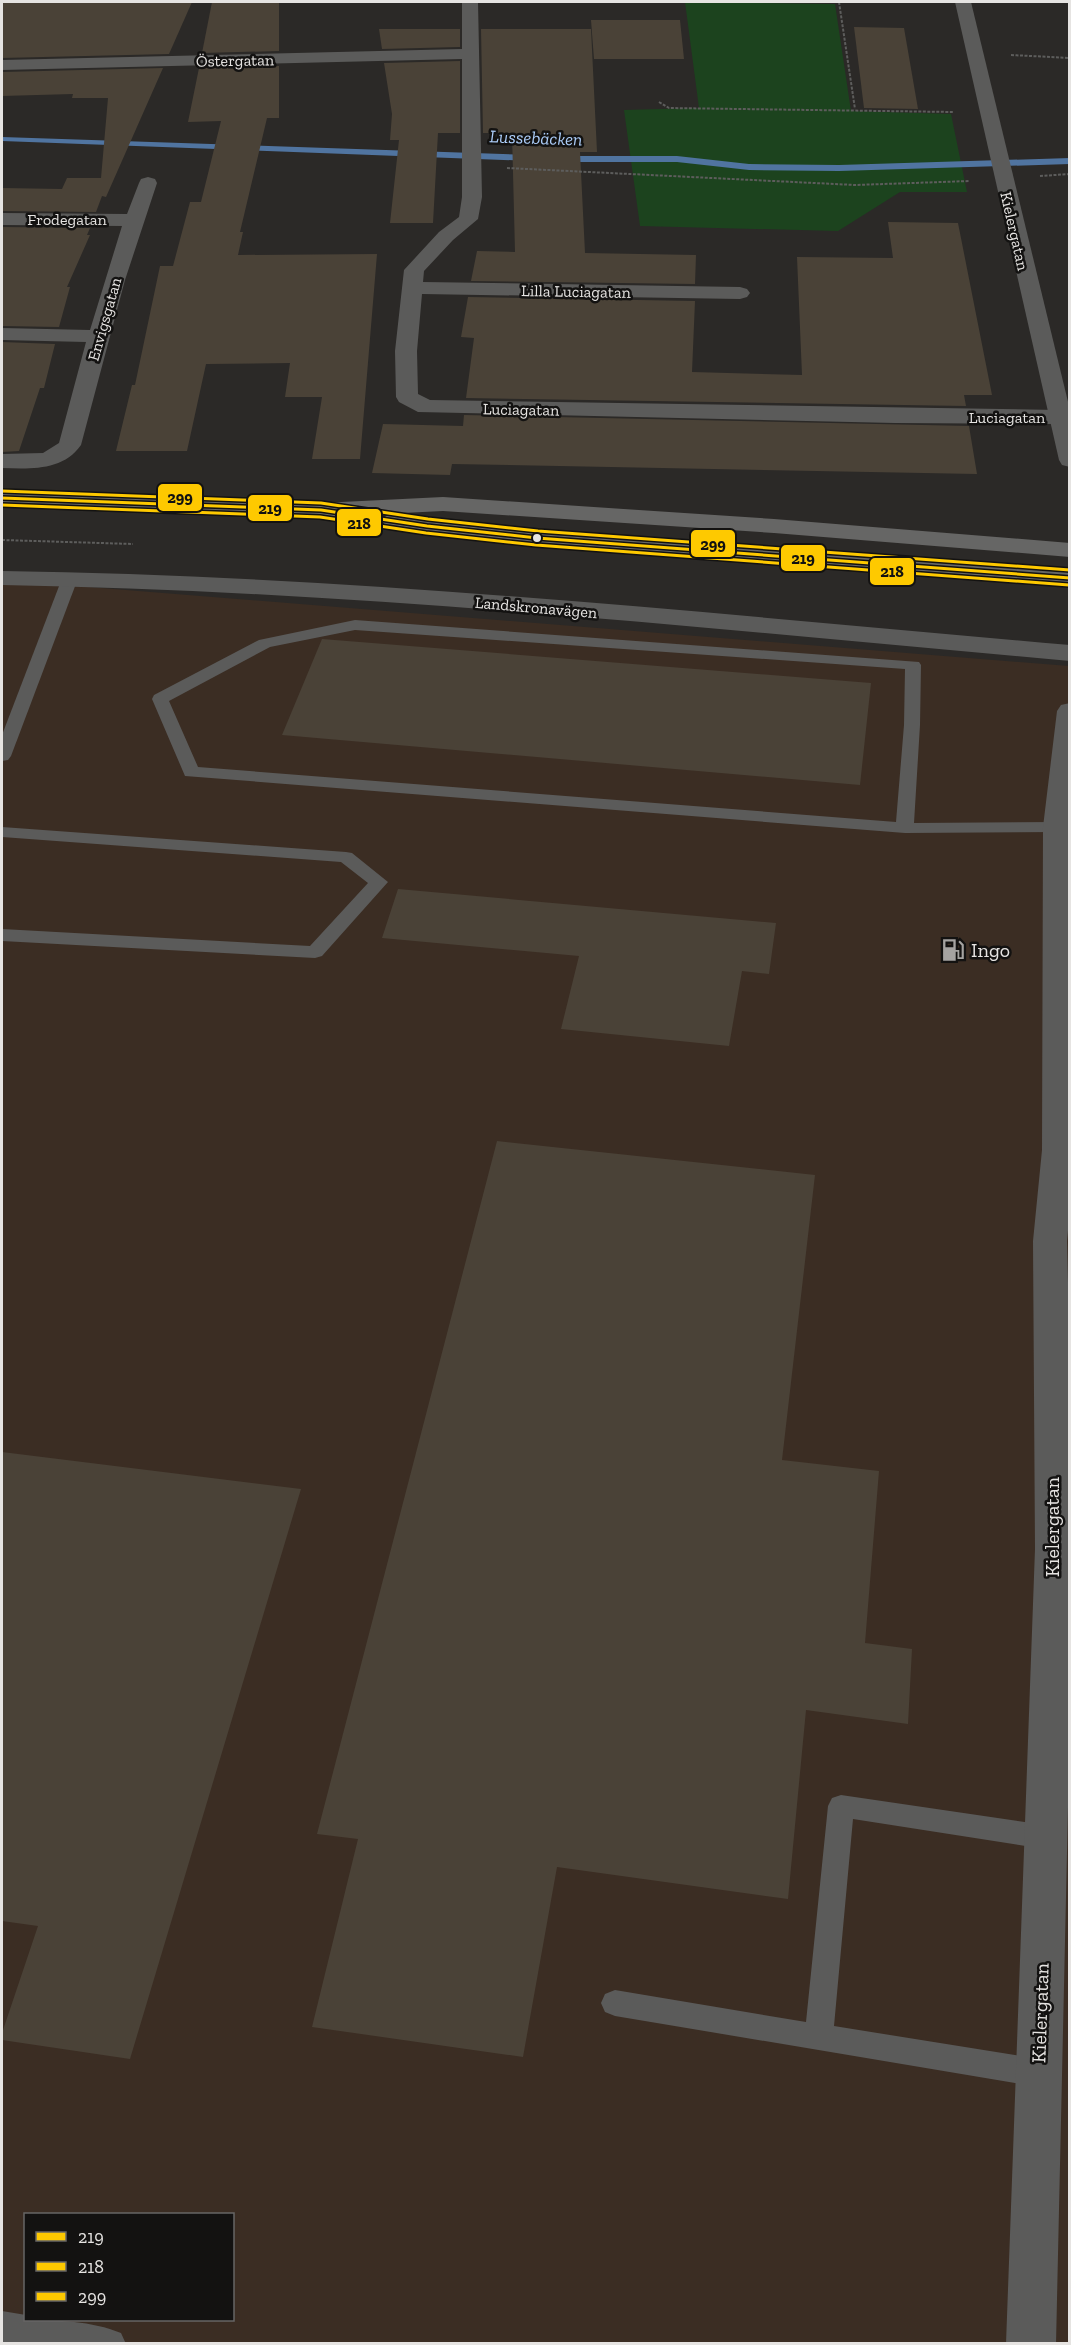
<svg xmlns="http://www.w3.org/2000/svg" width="1071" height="2345" font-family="'Zilla Slab',serif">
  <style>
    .industrial { fill: #3b2d23; fill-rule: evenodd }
    .green { fill: #1c431e }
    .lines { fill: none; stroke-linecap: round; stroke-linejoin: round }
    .stream { fill: #5074a0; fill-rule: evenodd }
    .building { fill: #4a4237 }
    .path { stroke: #5d5d5c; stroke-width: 2; stroke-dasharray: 3 1.5; stroke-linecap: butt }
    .service { fill: #5b5b5a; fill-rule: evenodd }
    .minor { fill: #5b5b5a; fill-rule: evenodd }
    .tertiary { fill: #5b5b5a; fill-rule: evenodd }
    .secondary { fill: #666665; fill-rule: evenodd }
    .bus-1-casing { stroke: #131211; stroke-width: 6 }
    .bus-2-casing { stroke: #131211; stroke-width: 6 }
    .bus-3-casing { stroke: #131211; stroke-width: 6 }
    .bus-1 { stroke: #fec900; stroke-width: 3 }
    .bus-2 { stroke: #fec900; stroke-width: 3 }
    .bus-3 { stroke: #fec900; stroke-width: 3 }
    .bus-dot { fill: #e6e4e2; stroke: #131211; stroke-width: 2 }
    .labels { text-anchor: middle; stroke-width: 5; stroke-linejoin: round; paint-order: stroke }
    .far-street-label { font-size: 16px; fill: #e6e4e2; stroke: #131211 }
    .far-water-label { font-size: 18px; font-style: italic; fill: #accdf9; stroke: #131211 }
    .poi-label { font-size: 20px; fill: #e6e4e2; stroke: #131211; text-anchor: start }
    .street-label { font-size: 20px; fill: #e6e4e2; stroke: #131211 }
    .line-badge { stroke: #131211; stroke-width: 2 }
    .pale-badge-label { font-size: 16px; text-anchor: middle; font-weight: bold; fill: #111 }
  </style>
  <rect width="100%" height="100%" fill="#2b2927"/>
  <path class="industrial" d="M2,580L1069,666V2343H2ZM26,2214H232V2320H26Z"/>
  <polygon class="green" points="685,2 835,4 851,111 951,114 967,192 900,192 838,231 640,226 624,110 699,108"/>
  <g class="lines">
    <g class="stream">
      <polygon points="2,137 533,155 537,158 533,161 2,141"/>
      <polygon points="677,156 749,164 839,165 1070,158 1070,164 839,171 749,170 677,162 560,162 556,159 560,156"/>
    </g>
  </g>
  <g class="building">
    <polygon points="2,2 192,2 169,54 2,58"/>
    <polygon points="212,2 279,2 279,51 202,53"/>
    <polygon points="591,20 680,20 684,59 594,59"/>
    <polygon points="854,27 904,28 918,109 864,108"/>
    <polygon points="379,29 460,29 460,47 382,49"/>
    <polygon points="481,29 591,29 597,152 580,152 585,253 696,255 695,284 471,281 477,251 515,252 512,133 483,133"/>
    <polygon points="460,61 460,133 438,133 433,223 390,223 399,140 390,140 392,114 384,63"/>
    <polygon points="279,66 279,118 267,118 240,232 243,232 238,255 377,254 360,459 312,459 322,397 285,397 290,363 206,364 187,451 116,451 132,385 135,385 160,266 173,266 190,202 201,202 221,121 188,122 199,68"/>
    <polygon points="163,68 106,197 102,196 96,212 2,211 2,188 62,189 67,178 101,178 108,98 72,98 73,94 2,96 2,72"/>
    <polygon points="888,222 958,223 992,395 964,395 966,406 466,398 474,338 461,337 468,297 695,301 692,372 802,375 797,257 893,258"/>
    <polygon points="2,227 90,228 87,235 90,235 67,287 70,287 59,327 2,326"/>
    <polygon points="2,342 55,344 44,388 40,388 19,451 2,452"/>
    <polygon points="464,415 969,426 977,474 452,464 450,475 372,473 383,424 463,426"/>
    <polygon points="322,639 871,683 860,785 282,735"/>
    <polygon points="398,889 776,923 769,974 742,971 729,1046 561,1029 579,956 382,938"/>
    <polygon points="497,1141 815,1175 782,1460 879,1471 865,1643 912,1649 908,1724 806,1710 788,1899 557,1867 523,2057 312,2027 358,1839 317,1834"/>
    <polygon points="2,1452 301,1489 130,2059 2,2040 2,2033 38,1926 2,1921"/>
  </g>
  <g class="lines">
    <g class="path">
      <polyline points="839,2 855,109"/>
      <polyline points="1011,55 1070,58"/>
      <polyline points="659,102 669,108 953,112"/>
      <polyline points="507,168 855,185 970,181"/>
      <polyline points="1040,176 1070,174"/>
      <polyline points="2,540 133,544"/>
    </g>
    <g class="service">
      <polygon points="69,576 77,581 11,756 8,760 2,761 2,735 61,581"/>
      <path d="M355,620L919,662L921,665L920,725L914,823L1057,822L1063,823L1066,827L1063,831L1057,832L905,833L185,776L152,699L154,695L259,640ZM355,630L905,669L904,725L896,822L198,767L169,701L270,647Z"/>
      <polygon points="2,827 346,852 352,853 388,882 322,956 315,958 2,941 2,929 310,946 368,883 341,862 2,837"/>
      <polygon points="841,1795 1045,1825 1055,1829 1059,1837 1055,1845 1045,1849 853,1819 834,2026 1039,2059 1049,2063 1054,2073 1049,2083 1039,2087 615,2016 605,2012 601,2003 605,1994 615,1990 806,2022 828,1806 832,1798"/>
      <path d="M2,2311L26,2315V2320C57,2320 92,2321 121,2333L126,2344L2,2343Z"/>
    </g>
    <g class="minor">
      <polygon points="462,2 478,2 482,197 478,219 453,240 424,271 423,282 740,287 747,289 750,293 747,297 740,299 422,294 417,351 418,394 430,400 1058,410 1066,412 1069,417 1066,422 1058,424 895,423 418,412 399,402 396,397 395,351 404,270 439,232 459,217 462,197 462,59 2,70 2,60 462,49"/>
      <path d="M148,177L155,179L157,183L125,280L81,445C63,471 30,469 2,468V454L43,453L59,443L86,342L2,340V328L90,330L122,226L2,225V213L127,214L139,183L141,179Z"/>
      <path d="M2,571C359,576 714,614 1070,645V661C714,629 359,591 2,585Z"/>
      <polygon points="1070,703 1070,1210 1067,1241 1070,1366 1070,1718 1056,2344 1006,2344 1035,1549 1033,1241 1042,1150 1043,827 1057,711 1061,705"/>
    </g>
    <polygon class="tertiary" points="955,2 971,2 1070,410 1070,467 1062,465 1059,460"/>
    <g class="secondary">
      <polygon points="2,491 321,503 443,497 774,519 1070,543 1070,557 774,533 443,511 321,517 2,505"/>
      <polygon points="394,514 537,531 1070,571 1070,585 537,545 386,526 382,521 386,516"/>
    </g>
    <g class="bus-1-casing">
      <polyline id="bus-1" points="2,498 321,510 427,526 537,538 1070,578"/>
    </g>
    <g class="bus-2-casing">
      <polyline id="bus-2" points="2,505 320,517 426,533 536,545 1069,585"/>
    </g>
    <g class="bus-3-casing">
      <polyline id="bus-3" points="2,491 321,503 428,519 538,531 1070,570"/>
    </g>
    <use href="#bus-1" class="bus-1"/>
    <use href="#bus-2" class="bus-2"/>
    <use href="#bus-3" class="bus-3"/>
  </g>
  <defs>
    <g id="fuel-bare" transform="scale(1.8)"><path d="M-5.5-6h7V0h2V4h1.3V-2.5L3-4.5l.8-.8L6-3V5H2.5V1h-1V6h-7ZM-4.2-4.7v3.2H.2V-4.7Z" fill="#a5a3a1" stroke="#131211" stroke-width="2.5" paint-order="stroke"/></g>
  </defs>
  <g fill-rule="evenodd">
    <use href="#fuel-bare" x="953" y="950"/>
  </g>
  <circle class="bus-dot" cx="537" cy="538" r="5"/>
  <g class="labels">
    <g class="far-street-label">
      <text transform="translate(235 60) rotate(-1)" y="6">Östergatan</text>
      <text x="67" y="225">Frodegatan</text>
      <text transform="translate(1015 231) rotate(77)" y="6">Kielergatan</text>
      <text transform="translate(576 291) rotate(1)" y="6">Lilla Luciagatan</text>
      <text transform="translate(104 319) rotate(-74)" y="6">Envigsgatan</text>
      <text transform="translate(521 409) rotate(1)" y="6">Luciagatan</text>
      <text x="1007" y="423">Luciagatan</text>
      <text transform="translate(536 607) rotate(5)" y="6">Landskronavägen</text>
    </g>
    <g class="far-water-label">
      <text transform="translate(536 138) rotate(2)" y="6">Lussebäcken</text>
    </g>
    <g class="poi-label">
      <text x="971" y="957">Ingo</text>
    </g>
    <g class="street-label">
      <text transform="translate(1052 1527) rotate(-90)" y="7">Kielergatan</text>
      <text transform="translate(1040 2013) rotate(-88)" y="7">Kielergatan</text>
    </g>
  </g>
  <g class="line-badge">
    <rect x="157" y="483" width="46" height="29" rx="6" fill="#fec900"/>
    <rect x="247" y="494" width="46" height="28" rx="6" fill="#fec900"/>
    <rect x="336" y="508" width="46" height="29" rx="6" fill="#fec900"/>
    <rect x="690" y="529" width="46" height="29" rx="6" fill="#fec900"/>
    <rect x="780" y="544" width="46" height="28" rx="6" fill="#fec900"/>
    <rect x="869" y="557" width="46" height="29" rx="6" fill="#fec900"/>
  </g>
  <g class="pale-badge-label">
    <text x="180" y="503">299</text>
    <text x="270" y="514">219</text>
    <text x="359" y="529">218</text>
    <text x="713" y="550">299</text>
    <text x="803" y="564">219</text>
    <text x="892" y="577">218</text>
  </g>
  <rect width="1071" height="2345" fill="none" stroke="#e6e4e2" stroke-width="6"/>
  <rect x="24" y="2213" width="210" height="108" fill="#131211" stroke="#676665" stroke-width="1.5"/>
  <rect x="36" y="2232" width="30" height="9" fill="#fec900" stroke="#676665" stroke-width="1.5"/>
  <text x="78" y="2243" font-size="18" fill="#e6e4e2">219</text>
  <rect x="36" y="2262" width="30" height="9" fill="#fec900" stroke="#676665" stroke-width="1.5"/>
  <text x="78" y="2273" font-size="18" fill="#e6e4e2">218</text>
  <rect x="36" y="2292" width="30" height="9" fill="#fec900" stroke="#676665" stroke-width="1.5"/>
  <text x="78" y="2303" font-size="18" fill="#e6e4e2">299</text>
</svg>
